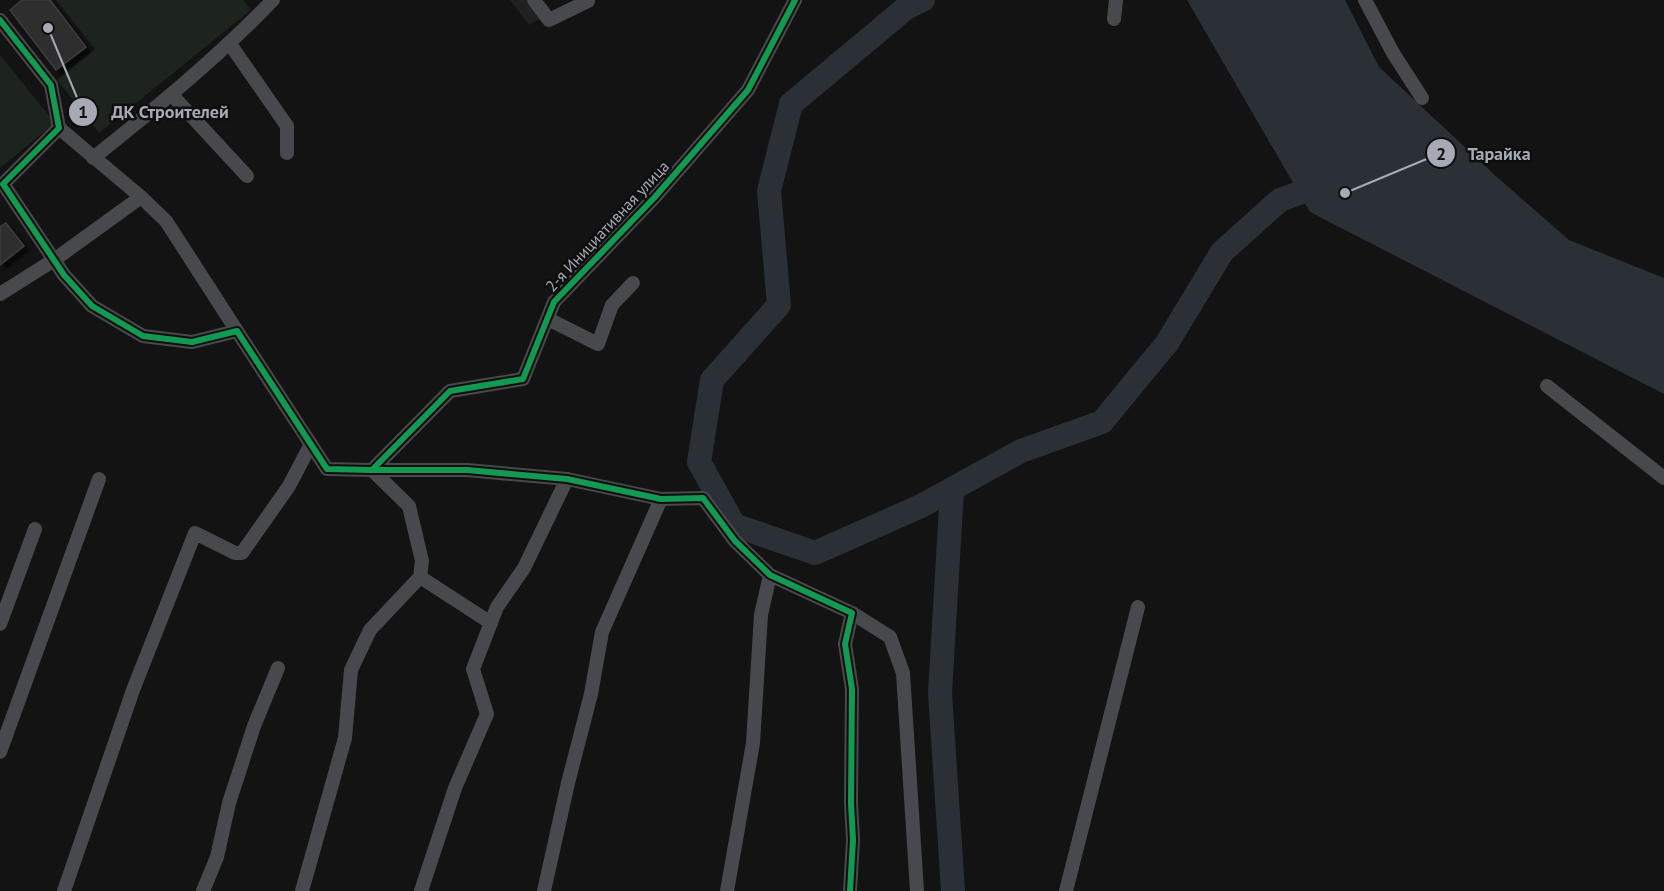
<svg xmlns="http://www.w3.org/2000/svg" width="1664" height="891" font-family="'PT Sans',sans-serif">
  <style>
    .built { fill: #202022 }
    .green { fill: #1d241e }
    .water { fill: #2a3036 }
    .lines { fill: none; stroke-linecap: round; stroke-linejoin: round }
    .river { stroke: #2a3036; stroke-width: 24 }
    .building { fill: #2e2e2f; stroke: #3c3d40; stroke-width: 1.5; filter: url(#shadow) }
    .street { stroke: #48494c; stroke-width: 14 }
    .cycleway-casing { stroke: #0e0e0f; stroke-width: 10 }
    .cycleway { stroke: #139951; stroke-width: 6 }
    .labels { text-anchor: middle; stroke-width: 5; stroke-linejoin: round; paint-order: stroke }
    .street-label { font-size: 16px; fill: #a5aab4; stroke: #0e0e0f }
    .leader { fill: none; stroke: #a5aab4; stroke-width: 2 }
    .callout-dot { fill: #a5aab4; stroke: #0e0e0f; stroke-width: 2 }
    .mark-label { font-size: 18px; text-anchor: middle; font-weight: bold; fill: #111 }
    .callout-label { font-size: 18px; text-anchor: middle; font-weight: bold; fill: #a5aab4; stroke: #0e0e0f; stroke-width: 5; stroke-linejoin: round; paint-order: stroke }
  </style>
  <defs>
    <filter id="shadow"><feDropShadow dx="4.5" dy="4.5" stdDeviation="1.5" flood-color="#0009"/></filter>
  </defs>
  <rect width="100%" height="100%" fill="#131314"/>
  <polygon class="built" points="510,0 526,0 540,19 529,25"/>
  <g class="green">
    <polygon points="56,0 243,0 251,10 99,133 57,80 95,49"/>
    <polygon points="0,55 55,123 0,168"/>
  </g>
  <polygon class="water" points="1187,0 1345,0 1379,67 1498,178 1569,240 1664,278 1664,394 1310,212"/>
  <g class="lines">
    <g class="river">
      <polyline points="923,0 906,8 791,104 769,191 779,305 712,380 699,462 734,525 815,553 921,506 1021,451 1102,422 1167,343 1222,252 1280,200 1330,182"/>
      <polyline points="952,490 940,693 953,891"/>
    </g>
  </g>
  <g class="building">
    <polygon points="22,0 50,0 86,47 56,70 10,10"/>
    <polygon points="6,223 24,246 0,265 0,227"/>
  </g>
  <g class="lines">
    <g class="street">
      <polyline points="534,0 549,20 588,1"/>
      <polyline points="1365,0 1393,53 1422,98"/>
      <polyline points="1114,19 1116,0"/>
      <polyline points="0,20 51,85 59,128 3,184 64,275 92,306 143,336 192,342 237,331 327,469 372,470 450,391 523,379 554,302 654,198 748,90 795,0"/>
      <polyline points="230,44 287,126 287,153"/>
      <polyline points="172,95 247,176"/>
      <polyline points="59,128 141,197 166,221 237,331"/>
      <path d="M93,158C156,108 217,58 273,0"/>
      <polyline points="0,294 54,260 141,197"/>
      <polyline points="548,319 598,344 612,305 633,283"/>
      <polyline points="1547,386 1664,478"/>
      <polyline points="372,470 467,470 567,479 661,499 703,498 735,541 770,575 852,613 845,644 852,689 851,803 853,840 850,891"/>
      <polyline points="420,577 491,623"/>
      <polyline points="852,613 890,637 903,673 917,891"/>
      <polyline points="0,624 35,529"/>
      <polyline points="0,752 99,479"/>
      <polyline points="64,891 133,690 195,533 235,553 242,553 289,486 311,444"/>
      <polyline points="203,891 217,857 229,803 254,726 278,668"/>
      <polyline points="302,891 345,738 351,670 370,630 420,577 422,561 409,506 372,470"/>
      <polyline points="421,891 455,788 487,714 473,669 497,607 524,568 567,479"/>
      <polyline points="544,891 568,783 591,694 602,632 661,499"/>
      <polyline points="727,891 753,743 761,615 770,575"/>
      <polyline points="1066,891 1138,607"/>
    </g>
    <g class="cycleway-casing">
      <g id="cycleway">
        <polyline points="0,20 51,85 59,128 3,184 64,275 92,306 143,336 192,342 237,331 327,469 372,470 450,391 523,379 554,302 654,198 748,90 795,0"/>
        <polyline points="372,470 467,470 567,479 661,499 703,498 735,541 770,575 852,613 845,644 852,689 851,803 853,840 850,891"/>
      </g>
    </g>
    <use href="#cycleway" class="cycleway"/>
  </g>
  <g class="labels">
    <g class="street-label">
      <text transform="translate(607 226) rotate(-47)" y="6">2-я Инициативная улица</text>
    </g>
  </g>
  <path class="leader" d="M48 28L83 112M1345 193L1441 153"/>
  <g class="callout-dot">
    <circle cx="48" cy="28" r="6"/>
    <circle cx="1345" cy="193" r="6"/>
    <circle cx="83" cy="112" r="15"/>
    <circle cx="1441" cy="153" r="15"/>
  </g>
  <g class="mark-label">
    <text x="83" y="118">1</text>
    <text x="1441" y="160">2</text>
  </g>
  <g class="callout-label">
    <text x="170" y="118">ДК Строителей</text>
    <text x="1499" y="160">Тарайка</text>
  </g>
</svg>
